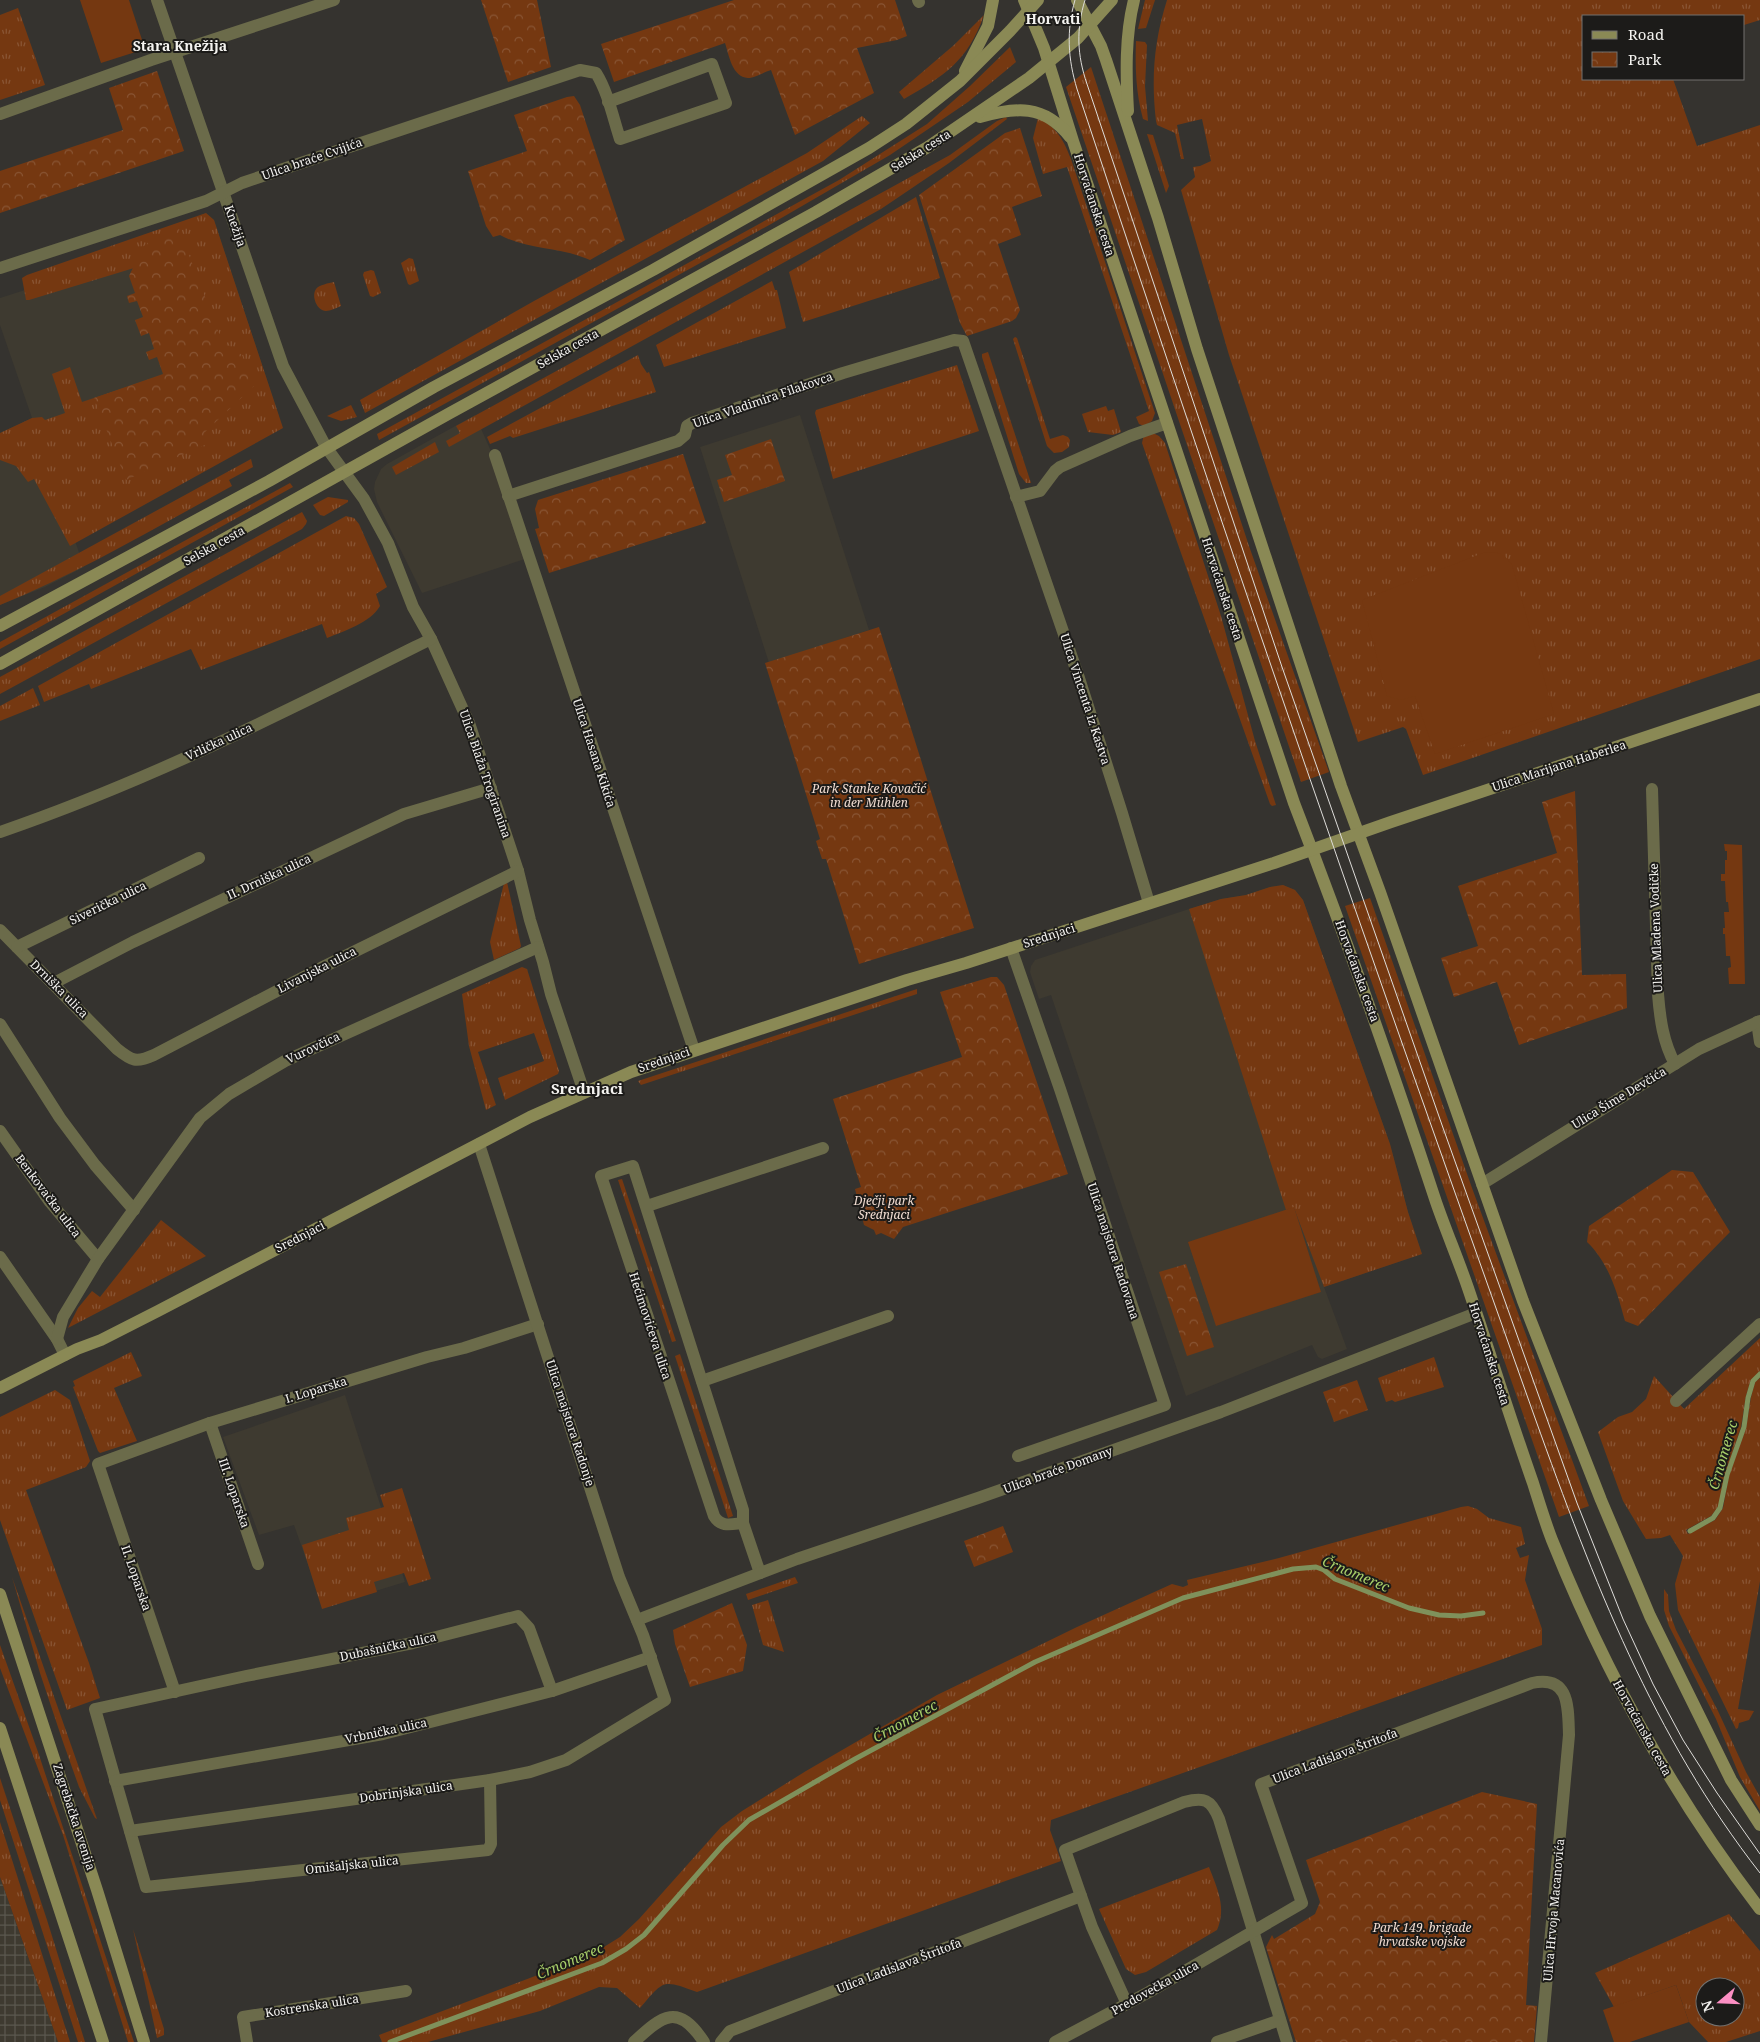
<svg xmlns="http://www.w3.org/2000/svg" width="1760" height="2042" font-family="'Noto Serif',serif">
  <style>
    .built { fill: #3e3a30 }
    .industrial { fill: url(#industrial-grid) }
    .grass { fill: url(#grass-tufts); fill-rule: evenodd }
    .park { fill: url(#park-crowns) }
    .garden { fill: #753811 }
    .lines { fill: none; stroke-linecap: round; stroke-linejoin: round }
    .stream { stroke: #7f915b; stroke-width: 5 }
    .street { stroke: #6b6b4a; stroke-width: 12 }
    .secondary { stroke: #8a8955; stroke-width: 12 }
    .tram { stroke: #deddda; stroke-width: 1 }
    .labels { text-anchor: middle; stroke-width: 4; stroke-linejoin: round; paint-order: stroke }
    .street-label { font-size: 12px; fill: #f4f3f0; stroke: #1c1b19 }
    .park-label { font-size: 12px; font-style: italic; fill: #f2ddd2; stroke: #1c1b19 }
    .neighbourhood-label { font-size: 14px; font-weight: bold; fill: #f4f3f0; stroke: #1c1b19 }
    .water-label { font-size: 14px; font-style: italic; fill: #a8cf6a; stroke: #1c1b19 }
    .quarter-label { font-size: 15px; font-weight: bold; fill: #f4f3f0; stroke: #1c1b19 }
  </style>
  <defs>
    <pattern id="industrial-grid" width="8" height="8" patternUnits="userSpaceOnUse" patternTransform="scale(1.25)"><rect width="8" height="8" fill="#3e3a30"/><path d="M0 4h8M4 0v8" fill="none" stroke="#5a574e"/></pattern>
    <pattern id="grass-tufts" width="24" height="20" patternUnits="userSpaceOnUse" patternTransform="scale(1.25)"><rect width="24" height="20" fill="#753811"/><path d="M3 7l-1-3M5 7V3M7 7l1-3M15 17l-1-3M17 17v-4M19 17l1-3" fill="none" stroke="#895534"/></pattern>
    <pattern id="park-crowns" width="20" height="18" patternUnits="userSpaceOnUse" patternTransform="scale(1.25)"><rect width="20" height="18" fill="#753811"/><path d="M2 6a3 3 0 1 1 6 0M12 15a3 3 0 1 1 6 0" fill="none" stroke="#895534"/></pattern>
  </defs>
  <rect width="100%" height="100%" fill="#35332f"/>
  <g class="built">
    <polygon points="206,213 214,220 279,416 72,532 84,567 45,587 0,605 0,433 32,418 0,325 0,298 25,290"/>
    <polygon points="475,415 490,449 525,559 422,593 377,502 374,489 375,482 381,469 387,464"/>
    <polygon points="800,415 869,630 769,663 700,447"/>
    <polygon points="1283,885 1295,890 1303,900 1390,1144 1408,1212 1422,1254 1324,1287 1347,1349 1322,1359 1318,1357 1312,1345 1186,1396 1051,995 1039,999 1030,972 1031,966 1035,960 1189,909 1221,899 1246,895 1270,887"/>
    <polygon points="345,1395 405,1582 323,1607 294,1525 259,1535 223,1437"/>
  </g>
  <polygon class="industrial" points="0,1877 18,1929 58,2042 0,2042"/>
  <g class="grass">
    <polygon points="1145,0 1155,0 1146,28 1138,29"/>
    <path d="M1167,0H1760V20L1744,25V16H1584V79H1673L1697,146L1760,125V659L1423,775L1406,729L1403,727L1358,742L1229,355L1181,190L1195,177L1193,167L1200,166L1211,161L1202,119L1177,125L1184,159H1181L1175,133L1157,125L1156,121C1151,78 1154,41 1167,0Z"/>
    <polygon points="18,8 45,85 0,100 0,15"/>
    <path d="M984,15C968,61 944,76 904,99L899,92L954,45Z"/>
    <path d="M1136,41L1145,42L1147,45L1145,86L1148,121L1143,119C1136,93 1135,68 1136,41Z"/>
    <polygon points="1010,47 1016,62 968,102 890,155 771,224 379,440 377,434 839,180 927,124 970,86"/>
    <polygon points="1091,67 1249,546 1329,772 1301,782 1066,87"/>
    <polygon points="862,116 870,123 823,161 365,413 360,400 534,301 807,153"/>
    <polygon points="1006,117 1007,119 949,163 881,209 449,447 446,441 460,433 456,426 903,181 950,155 997,121"/>
    <path d="M1038,118C1057,127 1064,141 1071,159L1155,413L1152,421L1144,426L1139,424L1136,417L1149,411L1067,167L1043,174L1033,138Z"/>
    <polygon points="1147,134 1153,135 1169,186 1166,193"/>
    <polygon points="916,197 940,278 803,322 789,272"/>
    <polygon points="206,213 214,220 283,428 70,546 34,479 28,482 16,466 0,460 0,433 32,418 42,417 45,420 65,413 52,374 70,367 82,402 166,374 204,433 134,268 29,300 26,300 22,278 27,275"/>
    <polygon points="409,258 413,259 419,281 410,285 408,284 401,263"/>
    <polygon points="371,270 374,271 381,293 373,297 370,296 363,275 364,272"/>
    <polygon points="772,281 775,290 777,290 786,328 664,367 656,345"/>
    <path d="M334,282L341,306C336,308 330,311 326,311C317,311 311,296 316,289C319,285 329,283 334,282Z"/>
    <polygon points="1015,337 1017,338 1050,439 1063,435 1068,437 1070,440 1069,447 1062,452 1054,453 1047,446 1013,339"/>
    <polygon points="988,352 1031,483 1026,483 1019,474 982,357 982,354"/>
    <polygon points="638,355 641,364 647,373 649,372 656,392 513,438 510,436 490,444 487,437"/>
    <polygon points="957,365 979,431 833,479 815,413 816,410"/>
    <polygon points="351,405 357,417 341,421 327,416"/>
    <polygon points="1106,406 1108,411 1114,409 1121,432 1113,435 1088,432 1082,414"/>
    <polygon points="1153,433 1159,436 1165,443 1221,616 1255,741 1276,805 1272,806 1270,804 1142,443 1144,434"/>
    <polygon points="435,442 439,452 396,475 392,467"/>
    <path d="M251,459L253,467L229,480L232,486C155,528 81,572 0,605V596Z"/>
    <polygon points="290,483 293,487 0,649 0,642"/>
    <polygon points="328,497 348,500 348,502 324,516 320,515 313,505"/>
    <polygon points="302,512 307,521 306,524 302,529 0,694 0,677"/>
    <path d="M346,516L354,518L359,524L387,587L376,594L380,606C370,623 344,631 327,638L322,624L201,670L191,649L91,689L89,684L44,702L38,686Z"/>
    <polygon points="33,688 40,705 0,721 0,706"/>
    <polygon points="507,882 521,946 520,948 494,960 490,942 504,883"/>
    <polygon points="1283,885 1295,890 1303,900 1390,1144 1408,1212 1422,1254 1324,1287 1294,1208 1286,1210 1189,909 1221,899 1246,895 1270,887"/>
    <polygon points="1370,898 1472,1188 1589,1506 1559,1517 1345,906"/>
    <polygon points="522,967 527,969 559,1071 558,1074 505,1100 498,1078 544,1061 534,1033 478,1052 496,1105 486,1110 469,1046 462,994"/>
    <polygon points="917,989 917,994 641,1085 638,1081"/>
    <polygon points="622,1179 676,1341 672,1342 618,1180"/>
    <polygon points="161,1220 206,1256 68,1328 78,1308 92,1291 100,1297"/>
    <polygon points="1760,1338 1760,1371 1751,1380 1746,1396 1741,1427 1725,1475 1719,1506 1711,1516 1686,1530 1688,1534 1715,1520 1723,1508 1729,1475 1746,1428 1751,1397 1755,1382 1760,1378 1760,1581 1738,1709 1754,1711 1749,1720 1739,1723 1738,1728 1736,1729 1678,1610 1675,1584 1683,1556 1670,1535 1661,1538 1646,1539 1623,1501 1598,1432 1618,1417 1632,1412 1646,1399 1654,1376 1684,1409"/>
    <polygon points="131,1352 142,1376 114,1388 137,1441 100,1453 98,1451 73,1387 75,1386 73,1381"/>
    <polygon points="680,1354 733,1516 728,1518 675,1356"/>
    <polygon points="1434,1357 1444,1387 1395,1402 1392,1400 1386,1402 1378,1378"/>
    <polygon points="55,1390 70,1400 90,1461 86,1467 26,1490 89,1663 100,1698 67,1710 0,1520 0,1417"/>
    <polygon points="402,1488 431,1579 409,1586 404,1573 374,1582 377,1592 322,1609 302,1545 349,1530 346,1518 384,1507 380,1495"/>
    <path d="M1468,1506L1477,1509L1489,1518L1521,1527L1525,1544L1516,1548L1520,1558L1529,1555L1525,1580L1542,1629V1645L1051,1820L1050,1830L1061,1861L697,1992C662,1979 664,1980 640,2008L617,1988L599,1987L540,2011L428,2042H382L379,2035L591,1955L620,1937L639,1919L721,1827L742,1811L806,1771L937,1695L1077,1627L1172,1584L1183,1587L1188,1585L1187,1580L1279,1558L1461,1507Z"/>
    <polygon points="12,1577 97,1819 95,1818 79,1787 63,1742 40,1673"/>
    <polygon points="795,1577 798,1583 748,1600 746,1594"/>
    <polygon points="1664,1589 1668,1595 1669,1611 1676,1630 1718,1711 1746,1772 1760,1797 1760,1811 1740,1777 1716,1719 1669,1626 1664,1610"/>
    <polygon points="768,1600 784,1652 763,1645 752,1605"/>
    <polygon points="0,1645 38,1752 134,2042 128,2042 63,1835 0,1668"/>
    <polygon points="0,1778 47,1920 85,2042 78,2042 0,1800"/>
    <polygon points="0,1822 70,2042 58,2042 0,1877"/>
    <path d="M1209,1867C1217,1888 1227,1908 1217,1930L1146,1972L1135,1975L1126,1969L1099,1909Z"/>
    <path d="M1729,1914L1760,1951V2031L1726,2042H1708L1689,2022L1676,1985L1614,2007L1595,1973ZM1705,1987H1735V2017H1705Z"/>
    <polygon points="133,1929 164,2029 164,2035 157,2038"/>
  </g>
  <g class="park">
    <polygon points="481,0 537,0 551,67 508,82"/>
    <path d="M734,0H895L907,36L897,40L857,48L874,93L795,135L771,70C764,72 755,78 748,78C732,77 729,55 725,43L614,82L601,44Z"/>
    <polygon points="157,71 184,151 0,213 0,171 123,130 109,88"/>
    <path d="M574,96L580,105L625,240L590,260C561,247 527,250 500,235L493,237L486,226L468,171L527,151L514,115L567,97Z"/>
    <polygon points="1020,128 1042,196 1012,207 1021,235 998,244 1020,310 1016,318 1012,321 967,336 960,323 919,195 1005,133"/>
    <polygon points="179,229 222,341 242,355 254,386 204,433 207,444 126,480 94,398 163,374 157,357 149,360 146,352 154,349 149,333 141,336 135,320 143,317 137,301 129,303 127,296 135,293 129,276 143,247 152,239"/>
    <polygon points="771,439 785,481 724,502 717,480 732,475 725,455"/>
    <polygon points="683,454 706,523 549,573 535,529 539,528 535,509 538,500"/>
    <polygon points="879,627 974,928 859,964 826,859 822,859 816,841 820,839 765,663"/>
    <polygon points="1575,791 1582,975 1626,974 1627,1008 1519,1045 1497,982 1454,997 1441,958 1478,946 1458,886 1557,853 1542,802"/>
    <polygon points="991,977 997,977 1004,985 1068,1174 903,1227 894,1239 881,1233 876,1235 874,1230 864,1225 855,1189 861,1187 833,1099 962,1057 940,992"/>
    <path d="M1672,1170L1693,1172L1730,1232L1638,1326L1625,1321C1617,1292 1609,1263 1587,1242L1589,1226Z"/>
    <polygon points="1186,1264 1214,1347 1187,1356 1159,1272"/>
    <polygon points="1357,1380 1368,1410 1334,1422 1323,1392"/>
    <polygon points="1003,1526 1013,1552 974,1567 964,1541"/>
    <polygon points="732,1603 747,1645 743,1671 690,1687 675,1644 673,1630"/>
    <polygon points="1482,1792 1537,1804 1526,2005 1537,2006 1534,2042 1296,2042 1266,1947 1272,1935 1274,1939 1315,1914 1320,1902 1306,1860"/>
  </g>
  <g class="garden">
    <polygon points="80,0 129,0 145,49 101,63"/>
    <polygon points="1494,552 1504,555 1512,565 1554,714 1435,754 1415,696 1401,700 1387,696 1362,600 1483,553"/>
    <polygon points="1724,844 1742,845 1745,984 1729,984 1728,968 1731,967 1730,956 1726,956 1725,934 1723,934 1723,928 1725,928 1724,912 1729,912 1728,902 1726,902 1725,881 1721,881 1721,874 1725,874 1725,860 1727,860 1727,851 1725,851"/>
    <polygon points="1294,1207 1321,1292 1216,1326 1188,1242"/>
    <polygon points="1676,1985 1689,2022 1630,2042 1614,2042 1603,2010"/>
  </g>
  <g class="lines">
    <g class="stream">
      <polyline points="1690,1531 1713,1518 1720,1508 1727,1475 1744,1427 1748,1398 1753,1381 1760,1374"/>
      <polyline points="390,2042 602,1963 626,1949 644,1935 723,1845 749,1820 855,1759 1035,1662 1183,1598 1293,1569 1316,1567 1324,1570 1335,1579 1409,1608 1439,1615 1461,1616 1483,1613"/>
    </g>
    <g class="street">
      <polyline points="157,0 283,366 326,447 364,499 388,543 413,607 431,639 469,723 518,871 530,920 543,962 551,994 584,1092"/>
      <polyline points="918,0 919,2"/>
      <polyline points="0,114 151,60 334,0"/>
      <path d="M0,268L206,201L242,183L304,162L580,70L596,73C608,92 613,118 620,139L726,103L712,64L608,102"/>
      <polyline points="495,455 694,1050"/>
      <polyline points="508,496 678,441 685,435 687,426 692,423 843,373 954,340 963,341 1079,678 1122,813 1149,903"/>
      <polyline points="1016,497 1040,491 1055,471 1060,467 1130,436 1167,423"/>
      <path d="M1652,789L1658,994C1660,1019 1663,1042 1675,1064"/>
      <path d="M0,832C149,781 291,709 431,639"/>
      <path d="M0,930L117,1049C132,1061 136,1063 154,1055L321,968L518,871"/>
      <polyline points="17,947 199,858"/>
      <polyline points="1011,948 1060,1089 1165,1405 1018,1456"/>
      <polyline points="54,983 133,942 404,814 491,788"/>
      <polyline points="1757,1022 1760,1042"/>
      <polyline points="0,1024 60,1118 95,1165 134,1210"/>
      <polyline points="0,1131 50,1202 98,1259"/>
      <polyline points="1482,1184 1699,1049 1760,1021"/>
      <polyline points="647,1206 823,1148"/>
      <polyline points="0,1257 57,1339 65,1355"/>
      <polyline points="57,1339 63,1317 98,1259 200,1118 229,1094 285,1061 538,947"/>
      <polyline points="702,1381 888,1316"/>
      <polyline points="1676,1401 1760,1324"/>
      <polyline points="210,1423 258,1564"/>
      <path d="M743,1523C732,1524 721,1528 714,1516L601,1176L633,1166L743,1510V1523L760,1573"/>
      <polyline points="637,1620 797,1559 978,1498 1221,1412 1476,1313"/>
      <polyline points="175,1692 98,1464 210,1423 427,1357 464,1348 538,1324"/>
      <polyline points="490,1780 491,1844 488,1850 146,1887 95,1709 246,1676 413,1643 518,1616 529,1628 552,1691"/>
      <polyline points="115,1781 383,1734 552,1691 651,1657"/>
      <polyline points="130,1831 490,1780 530,1772 566,1760 665,1700 643,1635 619,1577 479,1144"/>
      <path d="M1081,1896L1065,1850L1184,1802C1204,1797 1211,1799 1219,1819L1287,2042"/>
      <polyline points="247,2042 243,2017 406,1991"/>
      <path d="M634,2042C663,2015 678,2003 704,2042"/>
      <polyline points="721,2042 730,2031 1081,1896 1092,1927 1127,2004"/>
      <path d="M1055,2042L1149,1992L1302,1903L1261,1784L1532,1683C1570,1675 1568,1707 1569,1735L1541,2042"/>
      <polyline points="1217,2042 1280,2020"/>
    </g>
    <g class="secondary">
      <path d="M1024,0L1044,48L1073,141L1294,803C1345,935 1392,1068 1436,1202C1446,1231 1458,1259 1468,1288C1490,1353 1510,1418 1533,1483C1539,1502 1545,1522 1552,1540C1605,1672 1673,1796 1760,1909"/>
      <polyline points="1077,0 1101,46 1106,60 1158,218 1197,349 1341,786 1380,892 1523,1301 1601,1500 1650,1616 1731,1780 1760,1825"/>
      <polyline points="965,71 988,26 993,0"/>
      <path d="M1128,111C1126,74 1125,36 1134,0"/>
      <path d="M980,117C1016,107 1044,104 1070,137"/>
      <polyline points="0,626 269,481 434,387 653,270 869,148 906,124 960,81 1010,31 1038,0"/>
      <polyline points="0,664 450,413 816,212 928,147 1029,78 1078,38 1112,0"/>
      <polyline points="0,1388 77,1349 101,1340 158,1311 530,1117 631,1072 907,980 966,963 1274,863 1391,822 1760,699"/>
      <polyline points="0,1594 97,1890 144,2042"/>
      <polyline points="0,1728 103,2042"/>
    </g>
    <g class="tram">
      <path d="M1075,0C1066,31 1068,59 1077,89C1197,452 1320,813 1448,1173C1477,1255 1506,1336 1535,1418C1593,1580 1653,1736 1760,1873"/>
      <path d="M1085,0C1076,29 1077,55 1087,84L1282,667L1442,1125L1577,1503L1623,1619L1653,1684L1683,1740L1717,1793L1760,1854"/>
    </g>
  </g>
  <g class="labels">
    <g class="street-label">
      <text transform="translate(921 151) rotate(-32)" y="4">Selska cesta</text>
      <text transform="translate(312 159) rotate(-19)" y="4">Ulica braće Cvijića</text>
      <text transform="translate(1094 205) rotate(72)" y="4">Horvaćanska cesta</text>
      <text transform="translate(235 226) rotate(71)" y="4">Knežija</text>
      <text transform="translate(568 349) rotate(-29)" y="4">Selska cesta</text>
      <text transform="translate(763 400) rotate(-19)" y="4">Ulica Vladimira Filakovca</text>
      <text transform="translate(214 546) rotate(-29)" y="4">Selska cesta</text>
      <text transform="translate(1222 589) rotate(72)" y="4">Horvaćanska cesta</text>
      <text transform="translate(1085 699) rotate(72)" y="4">Ulica Vincenta iz Kastva</text>
      <text transform="translate(219 742) rotate(-25)" y="4">Vrlička ulica</text>
      <text transform="translate(594 753) rotate(72)" y="4">Ulica Hasana Kikića</text>
      <text transform="translate(1559 766) rotate(-18)" y="4">Ulica Marijana Haberlea</text>
      <text transform="translate(485 774) rotate(71)" y="4">Ulica Blaža Trogiranina</text>
      <text transform="translate(269 877) rotate(-25)" y="4">II. Drniška ulica</text>
      <text transform="translate(108 903) rotate(-26)" y="4">Siverička ulica</text>
      <text transform="translate(1656 928) rotate(-92)" y="4">Ulica Mladena Vodičke</text>
      <text transform="translate(1049 936) rotate(-18)" y="4">Srednjaci</text>
      <text transform="translate(317 970) rotate(-27)" y="4">Livanjska ulica</text>
      <text transform="translate(1357 971) rotate(70)" y="4">Horvaćanska cesta</text>
      <text transform="translate(59 989) rotate(45)" y="4">Drniška ulica</text>
      <text transform="translate(313 1048) rotate(-25)" y="4">Vurovčica</text>
      <text transform="translate(664 1060) rotate(-19)" y="4">Srednjaci</text>
      <text transform="translate(1619 1098) rotate(-31)" y="4">Ulica Šime Devčića</text>
      <text transform="translate(48 1196) rotate(53)" y="4">Benkovačka ulica</text>
      <text transform="translate(300 1237) rotate(-27)" y="4">Srednjaci</text>
      <text transform="translate(1113 1251) rotate(72)" y="4">Ulica majstora Radovana</text>
      <text transform="translate(650 1326) rotate(72)" y="4">Hećimovićeva ulica</text>
      <text transform="translate(1489 1354) rotate(72)" y="4">Horvaćanska cesta</text>
      <text transform="translate(316 1390) rotate(-17)" y="4">I. Loparska</text>
      <text transform="translate(570 1423) rotate(72)" y="4">Ulica majstora Radonje</text>
      <text transform="translate(1058 1470) rotate(-20)" y="4">Ulica braće Domany</text>
      <text transform="translate(234 1493) rotate(71)" y="4">III. Loparska</text>
      <text transform="translate(136 1578) rotate(71)" y="4">II. Loparska</text>
      <text transform="translate(388 1647) rotate(-12)" y="4">Dubašnička ulica</text>
      <text transform="translate(1642 1728) rotate(61)" y="4">Horvaćanska cesta</text>
      <text transform="translate(386 1731) rotate(-12)" y="4">Vrbnička ulica</text>
      <text transform="translate(1335 1756) rotate(-21)" y="4">Ulica Ladislava Štritofa</text>
      <text transform="translate(406 1792) rotate(-8)" y="4">Dobrinjska ulica</text>
      <text transform="translate(74 1817) rotate(72)" y="4">Zagrebačka avenija</text>
      <text transform="translate(352 1865) rotate(-6)" y="4">Omišaljska ulica</text>
      <text transform="translate(1554 1910) rotate(-85)" y="4">Ulica Hrvoja Macanovića</text>
      <text transform="translate(899 1966) rotate(-21)" y="4">Ulica Ladislava Štritofa</text>
      <text transform="translate(1155 1988) rotate(-29)" y="4">Predovečka ulica</text>
      <text transform="translate(312 2006) rotate(-9)" y="4">Kostrenska ulica</text>
    </g>
    <g class="park-label">
      <text x="869" y="793">Park Stanke Kovačić<tspan x="869" dy="14">in der Mühlen</tspan></text>
      <text x="884" y="1205">Dječji park<tspan x="884" dy="14">Srednjaci</tspan></text>
      <text x="1422" y="1932">Park 149. brigade<tspan x="1422" dy="14">hrvatske vojske</tspan></text>
    </g>
    <g class="neighbourhood-label">
      <text x="1053" y="24">Horvati</text>
      <text x="180" y="51">Stara Knežija</text>
    </g>
    <g class="water-label">
      <text transform="translate(1723 1455) rotate(-74)" y="5">Črnomerec</text>
      <text transform="translate(1356 1574) rotate(23)" y="5">Črnomerec</text>
      <text transform="translate(905 1721) rotate(-29)" y="5">Črnomerec</text>
      <text transform="translate(570 1961) rotate(-23)" y="5">Črnomerec</text>
    </g>
    <g class="quarter-label">
      <text x="587" y="1094">Srednjaci</text>
    </g>
  </g>
  <rect x="1582" y="15" width="162" height="65" fill="#1c1b19" stroke="#72716f"/>
  <rect x="1592" y="31" width="25" height="8" fill="#8a8955" stroke="#72716f"/>
  <text x="1628" y="40" font-size="15" fill="#f4f3f0">Road</text>
  <rect x="1592" y="52" width="25" height="15" fill="url(#park-crowns)" stroke="#72716f"/>
  <text x="1628" y="65" font-size="15" fill="#f4f3f0">Park</text>
  <g transform="translate(1720 2002) rotate(251)"><circle r="24" fill="#1c1b19" stroke="#72716f"/>
  <path d="M0-4L9 19L0 12L-9 19Z" fill="#fc8fc3"/>
  <text y="-8" font-size="14" font-weight="bold" text-anchor="middle" fill="#f4f3f0">N</text>
  </g>
</svg>
